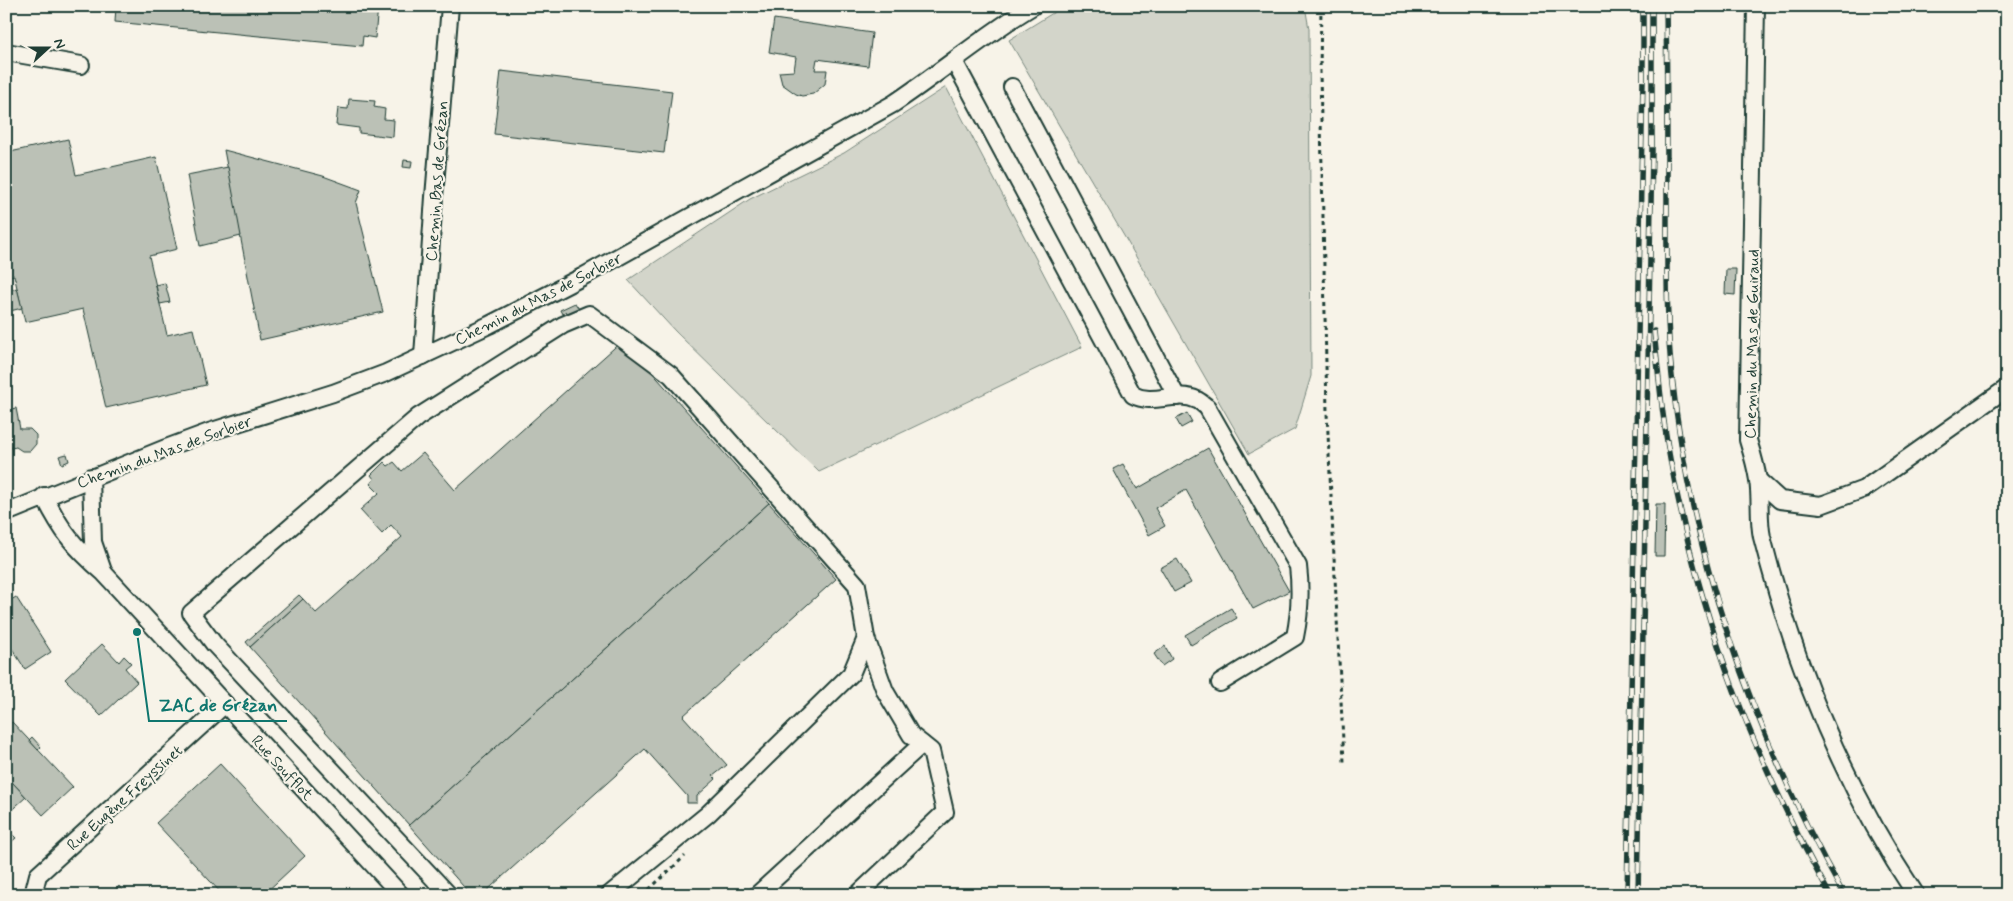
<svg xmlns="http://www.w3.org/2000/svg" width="2013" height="901" font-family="Mynerve,sans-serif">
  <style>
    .green { fill: #d3d5ca; stroke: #79897f }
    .building { fill: #bbc1b6; stroke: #1f3d34 }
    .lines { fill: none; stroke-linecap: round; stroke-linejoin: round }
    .minor-casing { stroke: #1f3d34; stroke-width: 20 }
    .path { stroke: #1f3d34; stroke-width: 3; stroke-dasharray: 4 4; stroke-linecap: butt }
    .minor { stroke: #f7f3e8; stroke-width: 16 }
    .rail-casing { stroke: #1f3d34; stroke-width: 5.5 }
    .rail { stroke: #f7f3e8; stroke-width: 4; stroke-dasharray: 11; stroke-linecap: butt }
    .labels { text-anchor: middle; stroke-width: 4.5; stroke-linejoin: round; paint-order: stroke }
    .street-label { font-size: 16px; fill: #1f3d34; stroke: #f7f3e8 }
    .leader { fill: none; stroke: #0f766e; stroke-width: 2 }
    .callout-dot { fill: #0f766e; stroke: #f7f3e8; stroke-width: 2 }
    .callout-label { font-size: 18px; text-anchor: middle; font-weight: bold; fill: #0f766e; stroke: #f7f3e8; stroke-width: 4.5; stroke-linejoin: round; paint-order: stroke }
  </style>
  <rect width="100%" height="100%" fill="#f7f3e8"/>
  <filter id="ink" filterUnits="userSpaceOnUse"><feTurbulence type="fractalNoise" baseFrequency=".02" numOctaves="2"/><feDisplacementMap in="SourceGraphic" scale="10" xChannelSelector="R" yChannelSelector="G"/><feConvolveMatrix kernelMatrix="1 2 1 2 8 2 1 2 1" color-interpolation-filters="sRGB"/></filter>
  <g filter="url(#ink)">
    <g class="green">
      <polygon points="1069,6 1305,6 1309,29 1311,376 1295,429 1249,454 1127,241 1009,40 1056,11"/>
      <polygon points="946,87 1082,347 819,472 675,331 628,280 750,199 844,153"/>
    </g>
    <g class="building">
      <polygon points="116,6 378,6 375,38 363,36 362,46 115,22"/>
      <polygon points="1626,6 1635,6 1636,12 1626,12"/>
      <polygon points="774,19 872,33 868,66 817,59 815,70 827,70 825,84 813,94 802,96 796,94 782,84 779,72 794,71 796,57 769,52"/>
      <polygon points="501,71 672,91 664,153 494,134"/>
      <polygon points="349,99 375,101 374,107 385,109 384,119 394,120 393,137 359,133 359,128 336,125 338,108 348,109"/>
      <polygon points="68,139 76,175 156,157 177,249 149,256 167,335 193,329 206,385 106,408 83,309 25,322 14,275 6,277 6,153"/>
      <polygon points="224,150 323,176 361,190 356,203 383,312 260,340"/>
      <polygon points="404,160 412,161 411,168 403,167"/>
      <polygon points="228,167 241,236 200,246 187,175"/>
      <polygon points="1726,269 1736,269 1735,295 1725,294"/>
      <polygon points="165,283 170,302 160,304 156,285"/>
      <polygon points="17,288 22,308 6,312 6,291"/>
      <polygon points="575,303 579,309 568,315 566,311 562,314 560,310"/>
      <polygon points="623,340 769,503 409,825 250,647 303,599 316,613 402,537 391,525 382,534 360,510 379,493 370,484 374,479 371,475 384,462 388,466 394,462 402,471 423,453 455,490"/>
      <polygon points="6,356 11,376 6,377"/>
      <polygon points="16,408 20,429 30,429 36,435 36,444 30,451 22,451 16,447 6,449 6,410"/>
      <polygon points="1187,413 1192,422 1181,428 1176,419"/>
      <polygon points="1208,448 1289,591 1253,609 1186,490 1155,508 1165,526 1149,535 1113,469 1123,464 1137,489"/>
      <polygon points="67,454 69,461 62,464 59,456"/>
      <polygon points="769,503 836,579 683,716 727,765 713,776 716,779 697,796 697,803 687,803 687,796 645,749 482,895 471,895 409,825"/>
      <polygon points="1656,504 1665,504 1664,556 1655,556"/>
      <polygon points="1177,559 1191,583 1174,592 1160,568"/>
      <polygon points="299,595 303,599 250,647 246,642"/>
      <polygon points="16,597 51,652 25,669 6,639 6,603"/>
      <polygon points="1231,608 1237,618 1191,645 1185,635"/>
      <polygon points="102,644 119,662 124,656 131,663 125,668 137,682 101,716 65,679"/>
      <polygon points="1165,646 1172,659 1162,666 1154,654"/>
      <polygon points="12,722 73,787 43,815 12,782 6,788 6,728"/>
      <polygon points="32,737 41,747 38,750 29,740"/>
      <polygon points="220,764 305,856 263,895 223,895 156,823"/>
      <polygon points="12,782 26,797 6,815 6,788"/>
      <polygon points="7,829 16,838 10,843 6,839"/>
      <polygon points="119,886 127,895 110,895"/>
    </g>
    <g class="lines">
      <g class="minor-casing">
        <g id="minor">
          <path d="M1756,6L1748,440C1752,453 1756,467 1758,480C1761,499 1758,519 1762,537C1794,663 1844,787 1916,895"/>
          <polyline points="6,52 81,65"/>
          <path d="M954,61L1133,395C1153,406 1177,390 1197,400C1200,401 1204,405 1207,407L1298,566C1301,591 1300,613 1295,637L1220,683"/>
          <polyline points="1012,87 1177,397"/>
          <polyline points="423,356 434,197 450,6"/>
          <polyline points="91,477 93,542 103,571"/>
          <polyline points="1758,480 1780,500 1821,505 1864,489 2007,388"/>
          <path d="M44,496C62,532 74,547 104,573L401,895"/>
          <path d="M6,513L166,448L209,432L333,393L386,373L489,325L582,277L893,104C940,73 984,35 1033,6"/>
          <polyline points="33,895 38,875 225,704"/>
          <polyline points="449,895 214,644 191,613 418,417 563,325 589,314 671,375 857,585 866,638 885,691 911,735 931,751 945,812 857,895"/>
          <polyline points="609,895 708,814 851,674 866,638"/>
          <polyline points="757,895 922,744"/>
        </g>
      </g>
      <g class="path">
        <polyline points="1321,6 1320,71 1327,413 1344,762"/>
        <polyline points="643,895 685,856"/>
      </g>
      <use href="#minor" class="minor"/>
      <g class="rail-casing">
        <g id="rail">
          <path d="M1666,6C1667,74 1667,142 1667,210C1667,265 1666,321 1672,376C1691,559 1754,735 1844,895"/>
          <path d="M1654,331C1659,379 1663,427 1673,474C1703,628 1754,758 1830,895"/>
          <polyline points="1627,895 1643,80 1643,6"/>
          <polyline points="1638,895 1652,151 1652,6"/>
        </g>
      </g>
      <use href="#rail" class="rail"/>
    </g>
  </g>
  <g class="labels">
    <g class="street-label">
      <text transform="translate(436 181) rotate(-86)" y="6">Chemin Bas de Grézan</text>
      <text transform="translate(538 298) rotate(-27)" y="6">Chemin du Mas de Sorbier</text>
      <text transform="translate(1751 344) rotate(-89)" y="6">Chemin du Mas de Guiraud</text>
      <text transform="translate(164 451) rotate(-20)" y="6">Chemin du Mas de Sorbier</text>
      <text transform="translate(283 767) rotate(47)" y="6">Rue Soufflot</text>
      <text transform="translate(124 797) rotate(-42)" y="6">Rue Eugène Freyssinet</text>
    </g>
  </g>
  <path class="leader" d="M137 632L149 721H287"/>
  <circle class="callout-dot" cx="137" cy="632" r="5"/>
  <g class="callout-label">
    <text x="218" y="711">ZAC de Grézan</text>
  </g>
  <rect width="2013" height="901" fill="none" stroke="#f7f3e8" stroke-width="25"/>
  <rect x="12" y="12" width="1988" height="876" fill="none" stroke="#1f3d34" stroke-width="2" filter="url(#ink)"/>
  <g transform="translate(48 48) rotate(69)" stroke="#f7f3e8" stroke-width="4" paint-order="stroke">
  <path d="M0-4L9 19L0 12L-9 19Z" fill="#1f3d34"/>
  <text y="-8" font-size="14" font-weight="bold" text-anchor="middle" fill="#1f3d34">N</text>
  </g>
</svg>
